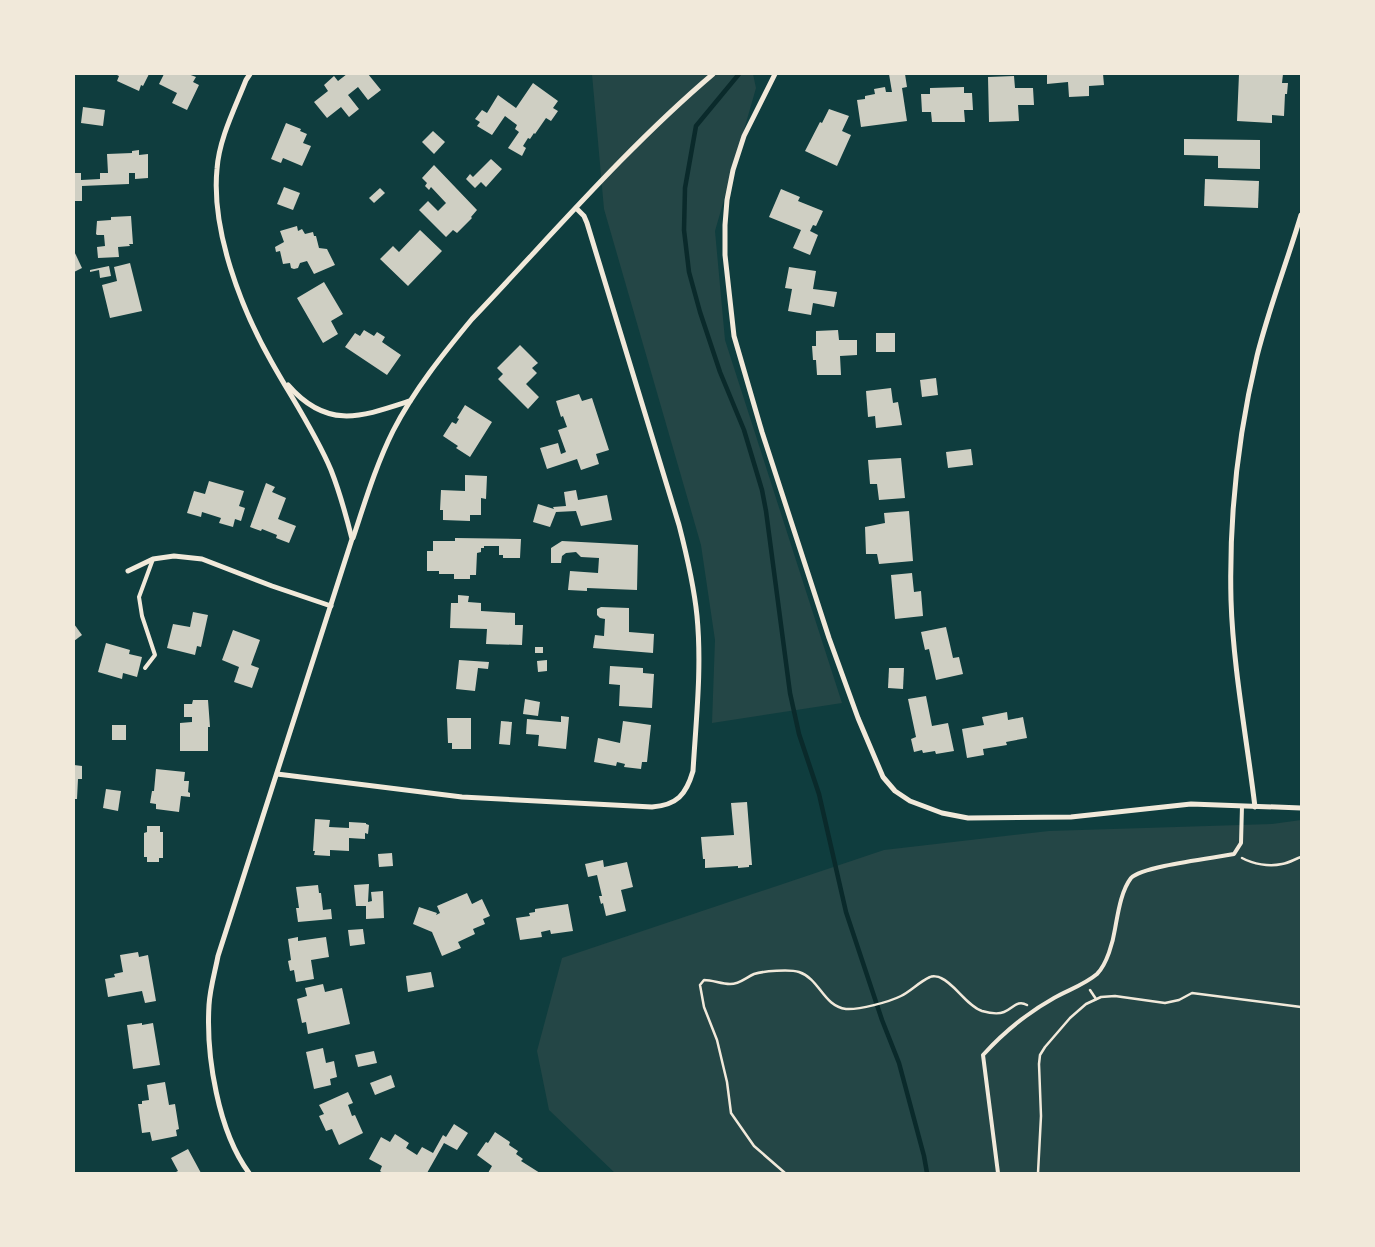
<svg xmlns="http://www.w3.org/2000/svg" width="1375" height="1247" font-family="'Roboto Condensed',sans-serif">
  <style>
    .green { fill: #244646 }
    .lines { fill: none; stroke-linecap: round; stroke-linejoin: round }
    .stream { stroke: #0a2a2b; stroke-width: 4.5 }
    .building { fill: #cfcfc3 }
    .path { stroke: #f1e9da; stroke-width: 2.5 }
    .service { stroke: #f1e9da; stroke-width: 4 }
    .minor { stroke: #f1e9da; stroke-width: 5 }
  </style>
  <rect width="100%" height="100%" fill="#0f3d3e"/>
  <g class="green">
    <polygon points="592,74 753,74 756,88 715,231 725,340 842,703 712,723 715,640 701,545 604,209"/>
    <polygon points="1301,820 1301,1173 615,1173 549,1110 537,1051 562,958 884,850 1049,831 1272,824"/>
  </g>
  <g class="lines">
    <polyline class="stream" points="739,74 696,126 685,188 684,230 689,272 700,312 720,372 744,430 762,490 766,511 790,693 799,734 819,794 846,912 882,1020 899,1063 924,1156 927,1173"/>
  </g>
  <g class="building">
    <polygon points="115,74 149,74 143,86 141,85 139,91 117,81 119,76"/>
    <polygon points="164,74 188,74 196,77 193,82 199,85 187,110 172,103 177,93 159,84"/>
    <polygon points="347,74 368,74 381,90 368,100 358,87 348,95 359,109 349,117 341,107 327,118 314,102 328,91 324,85 334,76 338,81"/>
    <polygon points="889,74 905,74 907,87 902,88 907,121 861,127 857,100 865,99 865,96 875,94 874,89 885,87 886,92 892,92"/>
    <polygon points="1047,74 1103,74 1104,85 1089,86 1089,96 1069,97 1068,82 1047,84"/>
    <polygon points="1239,74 1283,74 1282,83 1288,83 1287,94 1285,94 1284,116 1272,115 1272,123 1237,121"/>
    <polygon points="1014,76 1015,88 1033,88 1034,105 1018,105 1019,121 989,122 988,77"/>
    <polygon points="533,83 558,101 553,108 558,111 551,121 546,118 535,134 534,133 530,139 528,138 523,146 526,148 522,156 508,148 519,132 515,129 517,125 505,116 492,135 477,126 480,122 475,119 482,110 487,113 498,95 516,108"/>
    <polygon points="964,87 964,93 972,93 973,110 964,110 965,122 932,122 931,112 922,112 921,94 930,94 930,88"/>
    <polygon points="83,107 105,110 103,126 81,123"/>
    <polygon points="829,109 849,116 842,131 851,135 837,166 805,151 820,122 822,123"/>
    <polygon points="286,123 301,129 300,131 307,134 303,143 311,146 302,166 283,158 281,163 271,159"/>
    <polygon points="433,131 445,142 434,154 422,142"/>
    <polygon points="1184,139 1260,140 1260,169 1218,168 1218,156 1184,155"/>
    <polygon points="139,150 139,155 148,154 148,178 135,179 135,173 129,173 129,184 82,186 82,201 74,201 74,173 81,173 81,180 100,179 100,173 108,173 107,154 132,153 132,151"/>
    <polygon points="491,159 502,169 486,187 481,182 475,188 466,179 470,174 473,177"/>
    <polygon points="434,165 477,210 471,217 472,218 457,233 453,230 446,237 419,210 428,201 438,211 446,203 431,187 429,190 425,186 427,183 422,178"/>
    <polygon points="1205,179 1259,181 1258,208 1204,206"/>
    <polygon points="284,187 300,193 293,210 277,204"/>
    <polygon points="380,188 385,193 374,203 369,198"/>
    <polygon points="781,189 800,197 798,201 823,211 816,226 813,225 810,231 818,235 810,255 793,248 801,230 769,217"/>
    <polygon points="131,216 133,244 129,244 130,246 118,247 119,257 98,258 97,247 105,246 104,235 97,235 96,234 97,221 111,220 111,217"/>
    <polygon points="297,226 298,231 302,229 305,234 313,232 314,236 316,236 319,248 327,249 335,265 314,274 307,261 300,263 298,268 294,269 291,268 290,263 283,264 280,251 276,252 275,247 284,242 280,231"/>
    <polygon points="420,230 442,251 408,286 380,259 393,246 399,252"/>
    <polygon points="74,251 82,268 74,272"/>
    <polygon points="130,263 142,311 110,318 102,285 117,281 114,267"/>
    <polygon points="109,266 111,276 100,278 99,270 90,272 90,270"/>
    <polygon points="789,267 816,271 813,289 837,292 834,307 813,303 811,315 788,311 792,289 785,288"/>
    <polygon points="324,282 343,314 331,321 338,334 323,343 297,298"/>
    <polygon points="364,330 374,336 377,332 385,337 382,342 401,355 387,375 345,347 355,333 360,336"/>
    <polygon points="838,330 839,340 857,340 857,355 840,356 841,375 817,375 816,360 813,360 812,346 816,346 816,331"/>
    <rect x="876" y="333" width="19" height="19"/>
    <polygon points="520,345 538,363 532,368 537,373 526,384 539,397 528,409 498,379 503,374 497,368"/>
    <polygon points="936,378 938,395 922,397 920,380"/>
    <polygon points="891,388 893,403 898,402 902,425 876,428 875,416 868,417 866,391"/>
    <polygon points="579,394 582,401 592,398 609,450 596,454 599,464 581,470 577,459 547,469 540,448 558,443 561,454 566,452 558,430 567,427 563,416 561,417 556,401"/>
    <polygon points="465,405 492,422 470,457 456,448 458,446 443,436 452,422 456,424 459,419 457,418"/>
    <polygon points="971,449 973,465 948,468 946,452"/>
    <polygon points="901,458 905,498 879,500 877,484 870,484 868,460"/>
    <polygon points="465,475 487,476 486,499 481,498 481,515 470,515 470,521 443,520 443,510 440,510 441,490 465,491"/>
    <polygon points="209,481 244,491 239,506 245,508 241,521 235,519 233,527 219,523 221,518 202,512 201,517 187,513 194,491 205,494"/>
    <polygon points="266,483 275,487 272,492 286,498 278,519 296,526 289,543 276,538 277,535 262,529 261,531 250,527"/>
    <polygon points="576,490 578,500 607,495 612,520 581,526 576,511 556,512 550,527 533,522 538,504 554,509 553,507 566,506 564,492"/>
    <polygon points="909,511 913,561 879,564 877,554 866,554 865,527 885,523 884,513"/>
    <polygon points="455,538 521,539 520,558 503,558 503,555 499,555 499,546 484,546 484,548 481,548 481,552 477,553 476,575 470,575 470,579 454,579 454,574 439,574 439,571 427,571 427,551 433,551 433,541 455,541"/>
    <polygon points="562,541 638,545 637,590 587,588 587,591 568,590 570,571 598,573 599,558 581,557 576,552 566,553 562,556 561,563 551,563 551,548"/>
    <polygon points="912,573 914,592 921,591 923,616 895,619 891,575"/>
    <polygon points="458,595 469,596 468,602 481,603 481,611 515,613 515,625 523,625 522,645 486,644 487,629 450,628 451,603 458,603"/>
    <polygon points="601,607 629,608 629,632 654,634 653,653 593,648 595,635 604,636 605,619 600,618 597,615 597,609"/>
    <polygon points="193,612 208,615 201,647 197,646 195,655 167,648 173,624 190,627"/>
    <polygon points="74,624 82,635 74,641"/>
    <polygon points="946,627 953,658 959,657 963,674 936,680 929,649 925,650 921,632"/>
    <polygon points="233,630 260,640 251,665 259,668 252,688 234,682 239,667 222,660"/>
    <polygon points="106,643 130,650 129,654 142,657 137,677 123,673 122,679 98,672"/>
    <rect x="535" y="647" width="8" height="6"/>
    <polygon points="459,660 489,662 488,669 478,668 475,691 456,689"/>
    <polygon points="547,660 547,671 538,672 537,661"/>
    <polygon points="610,666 643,668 643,673 654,674 652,708 619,706 620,685 609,684"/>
    <polygon points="889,668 904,668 903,689 888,688"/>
    <polygon points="926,696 932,726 948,723 954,751 936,754 935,751 923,753 922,750 914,752 911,739 916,737 908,699"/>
    <polygon points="525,699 540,702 538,716 523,714"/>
    <polygon points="193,700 208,700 210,727 208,727 208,751 180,751 180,723 192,722 192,717 184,717 184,704 192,704"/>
    <polygon points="1007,712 1008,720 1023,717 1027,738 1006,742 1007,745 983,749 984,755 967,758 962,729 984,725 982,717"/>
    <polygon points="561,716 569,717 566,749 538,746 539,735 526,734 527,719 561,722"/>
    <polygon points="447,718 471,718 471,749 452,749 452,743 448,743"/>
    <polygon points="501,721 512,722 510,745 499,744"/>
    <polygon points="623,721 651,725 647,762 642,762 641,769 624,767 625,764 617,762 616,766 594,762 598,738 620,743"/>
    <rect x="112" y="725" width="14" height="15"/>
    <polygon points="74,765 82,766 82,779 78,779 77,799 74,799"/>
    <polygon points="156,769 185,772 184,781 189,781 188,792 190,793 190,797 181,796 179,812 156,809 156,804 150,803 152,791 154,791"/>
    <polygon points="106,789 121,791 118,811 103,808"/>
    <polygon points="747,802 752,865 749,865 749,867 738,868 738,866 705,868 705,859 703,859 701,837 734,835 731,803"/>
    <polygon points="315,819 330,820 329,827 349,828 349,822 366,823 366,824 369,825 368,834 365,833 365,839 349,838 349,851 330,850 330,856 314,855 315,851 313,851"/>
    <polygon points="147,826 160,826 160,832 163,832 163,858 159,858 159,862 147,862 147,857 144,857 144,833 147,832"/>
    <polygon points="392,853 393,866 379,867 378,854"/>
    <polygon points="603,860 604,867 627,862 633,887 621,890 626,911 606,916 603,903 601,904 599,896 602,896 597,875 588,877 585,864"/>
    <polygon points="369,884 368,902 372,901 371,892 383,891 384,918 366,919 366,906 356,906 354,885"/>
    <polygon points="318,885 319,893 321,893 323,910 331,909 332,919 298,922 296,908 299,908 296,887"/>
    <polygon points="467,893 472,904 482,899 490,916 483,919 485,924 473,929 475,934 458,942 461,948 442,956 432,932 413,924 419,907 437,913 436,915 440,913 437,906"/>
    <polygon points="568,904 573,931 551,934 550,930 541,932 542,937 520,940 516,918 530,916 529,913 535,912 535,909"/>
    <polygon points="363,929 365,944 350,946 348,930"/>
    <polygon points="298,937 298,941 326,937 329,957 311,960 314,979 296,982 294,970 290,971 288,961 291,960 288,939"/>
    <polygon points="138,952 139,957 148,955 156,1001 145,1003 142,991 108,997 105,979 115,977 114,974 123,972 120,955"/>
    <polygon points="431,972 434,987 408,992 406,976"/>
    <polygon points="323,984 325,992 342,988 350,1024 308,1034 306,1022 302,1023 297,999 307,996 305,988"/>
    <polygon points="142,1023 142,1025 153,1023 160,1065 133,1069 127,1025"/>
    <polygon points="323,1048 326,1063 334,1061 337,1077 330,1079 331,1085 314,1089 306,1052"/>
    <polygon points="374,1051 377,1063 358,1067 355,1055"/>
    <polygon points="391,1075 395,1087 375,1095 370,1083"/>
    <polygon points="165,1082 169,1105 175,1104 179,1129 176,1130 177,1136 152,1141 150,1132 142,1133 138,1104 142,1104 142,1101 149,1100 147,1085"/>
    <polygon points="348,1092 353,1103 348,1105 352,1116 355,1115 363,1133 339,1145 332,1129 326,1131 319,1116 324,1114 319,1105"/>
    <polygon points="454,1124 468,1133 457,1150 444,1143 427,1173 383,1173 380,1171 382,1166 369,1159 381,1137 390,1142 395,1134 409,1143 406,1148 417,1155 422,1147 433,1153 443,1135 446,1137"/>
    <polygon points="495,1132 510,1142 509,1145 518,1151 516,1154 523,1159 521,1161 540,1173 488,1173 492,1166 477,1155 486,1142 488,1143"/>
    <polygon points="188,1149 201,1173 174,1173 178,1171 171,1158"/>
  </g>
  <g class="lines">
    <g class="path">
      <path d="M1242,858C1253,864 1269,867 1282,864C1289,863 1295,859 1301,857"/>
      <polyline points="1090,990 1096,999"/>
      <path d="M785,1173L754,1146L731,1113L727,1082L717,1040L704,1007L700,985L704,980C713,980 721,984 730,984C740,984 745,978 754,974C763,971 790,969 799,972C820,979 823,1006 846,1009C859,1010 889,1002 901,996C911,991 919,982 930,977C932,976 938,976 941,978C955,984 967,1006 982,1011C989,1013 997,1015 1004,1012C1013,1009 1017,999 1027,1005"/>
      <polyline points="1038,1173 1041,1116 1039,1064 1040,1055 1045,1047 1070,1018 1086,1004 1101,997 1115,996 1165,1003 1179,1000 1192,993 1301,1007"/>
    </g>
    <g class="service">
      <polyline points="145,668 155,655 142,616 139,597 153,559"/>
      <path d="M998,1173L983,1055C1004,1032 1027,1013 1054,998C1068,990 1084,985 1097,974C1107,964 1113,942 1115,929C1118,913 1121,891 1131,878C1142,866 1214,858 1234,854L1241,843L1242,806"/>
    </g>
    <g class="minor">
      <polyline points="775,74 744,136 733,170 727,200 725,225 725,255 734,336 762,432 829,638 858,718 883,777 895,791 910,801 942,813 968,818 1071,817 1191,804 1301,808"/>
      <path d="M288,385C327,430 361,417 410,401"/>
      <path d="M353,538C365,502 376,465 393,431C414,390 443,354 472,319C551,236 626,148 713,74"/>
      <polyline points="128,571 153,559 174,556 202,559 272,586 331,606"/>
      <path d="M277,774L462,797L652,807C677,805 686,795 693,771C696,720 702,668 697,616C694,586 687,556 679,525L587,223L584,216L576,208"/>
      <path d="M1255,807C1247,740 1233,667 1231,600C1229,519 1238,435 1257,356C1269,308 1287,262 1301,215"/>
      <path d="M249,1173C218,1131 206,1056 209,1005C210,988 215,972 218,956L352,539C346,515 340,493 331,470C315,432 291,397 271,361C241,308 211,230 217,169C219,139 235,108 246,80L250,74"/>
    </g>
  </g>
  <rect width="1375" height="1247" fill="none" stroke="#f1e9da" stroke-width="150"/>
</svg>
